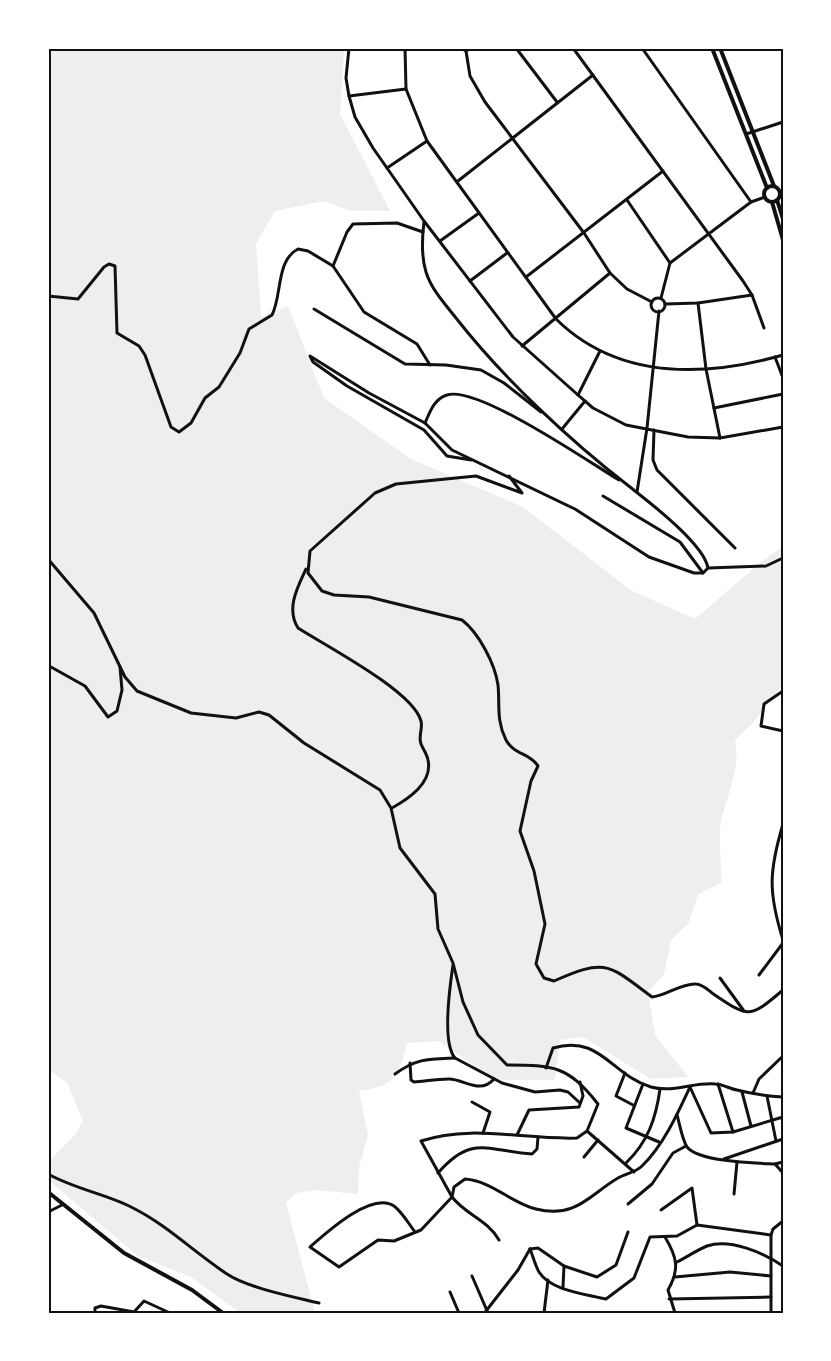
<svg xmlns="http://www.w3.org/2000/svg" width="831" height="1361" font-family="Montserrat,sans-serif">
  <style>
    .green { fill: #eee }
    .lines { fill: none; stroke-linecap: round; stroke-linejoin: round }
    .minor { stroke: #111; stroke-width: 3 }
    .tertiary { stroke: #111; stroke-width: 4 }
    .neatline { fill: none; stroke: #111; stroke-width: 2 }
  </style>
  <rect width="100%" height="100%" fill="#fff"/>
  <path class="green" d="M48,48H344L340,114L390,211H350L324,201L275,211L256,244L261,317L288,306L324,398L411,459L523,507L632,591L695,619L761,562L783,546V684L752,724L735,740C741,769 727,793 721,822C718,841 722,864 721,883L698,894L688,924L671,940L664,974L648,992L655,1035L688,1077L651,1079L583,1037L560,1040L555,1080H494L438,1041L407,1043C398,1079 396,1085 359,1091L368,1135L359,1167L358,1194L316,1190L296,1193L286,1203L315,1313H240L191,1277L138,1256L48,1180V1162L75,1135L83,1121L67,1083L48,1069Z"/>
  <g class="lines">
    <g class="minor">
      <polyline points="349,48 346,78 349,96 355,117 373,148 424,221 513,337 578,395 593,408 626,425 688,437 720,438 783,427"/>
      <path d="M405,48L406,89L427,141L556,319C618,380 705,377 783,355"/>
      <polyline points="461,48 466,51 471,48"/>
      <polyline points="516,48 557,102"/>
      <polyline points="573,48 743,281 752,295 764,328"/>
      <polyline points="642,48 751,202"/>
      <polyline points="466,51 470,76 485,102 584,233 610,273 627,289 652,302"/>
      <polyline points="349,96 406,89"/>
      <polyline points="746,134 783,122"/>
      <polyline points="387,168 427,141"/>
      <polyline points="458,181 593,75"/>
      <polyline points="780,192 783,192"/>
      <polyline points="627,200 670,263"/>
      <path d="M424,222C422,238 421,256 426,272C431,289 445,304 456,318C503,378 569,440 630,487C649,502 704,544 708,568"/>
      <polyline points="440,241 479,213"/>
      <polyline points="333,266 347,232 353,224 397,223 423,232"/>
      <polyline points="526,277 663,171"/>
      <polyline points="470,281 507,253"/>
      <path d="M48,296L78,299L104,267L109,264L115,266L117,333L139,346L145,355L171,427L179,432L191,423L205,398L219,387L240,353L249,329L272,315C282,296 276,260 298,249L308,251L333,266L364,312L417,344L430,365"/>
      <polyline points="661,298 670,263 751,202 765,197"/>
      <circle cx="658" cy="305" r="7"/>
      <polyline points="698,303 706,369 720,438"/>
      <polyline points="665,304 698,303 752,295"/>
      <polyline points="314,309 405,364 446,365 481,370 504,383 541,412"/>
      <polyline points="522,346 610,273"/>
      <polyline points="775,357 783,378"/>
      <polyline points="578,395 600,351"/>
      <polyline points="714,408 783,394"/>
      <path d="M425,423C430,412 434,399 447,395C477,385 589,462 619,480"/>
      <polyline points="562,429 585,401"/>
      <polyline points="654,430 653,460 657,470 735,548"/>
      <polyline points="471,460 447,456 424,430 347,386 313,362 310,356 369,393 425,423 452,450 575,509 649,557 694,573 703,573 708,568 766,566 783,558"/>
      <path d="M509,476L522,493L476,476L396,484L375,493L310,551L308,573L322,591L334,595L369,597L462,620C479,633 495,664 498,685C500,705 496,720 506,740C514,755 530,753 538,766L531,781L520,831L534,871L545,924L536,964L544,978L554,981C606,958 608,964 652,997C666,996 681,983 696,984C702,984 707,989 712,993C749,1018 749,1019 783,990"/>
      <polyline points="637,492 647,428 659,311"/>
      <polyline points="603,496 680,542 703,573"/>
      <path d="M48,559L94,613L125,677L137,691L191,713L236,718L259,712L269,715L304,743L380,790L391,808L400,848L435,894L438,929L453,963L463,1002L478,1035L507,1065C554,1065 568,1066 598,1104L587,1131L577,1138C524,1140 472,1124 421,1141L452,1197C466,1215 488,1220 499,1240"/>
      <path d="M306,569C297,588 286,609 298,628C326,646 413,691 421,721C423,729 418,736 421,744C423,749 427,754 428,760C433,783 408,799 392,808"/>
      <polyline points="51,667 85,686 108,717 117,711 122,690 120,667"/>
      <polyline points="783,691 764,704 761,726 783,731"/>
      <path d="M783,824C769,871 768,892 783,940"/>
      <path d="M453,965C450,985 442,1043 455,1058L502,1083L535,1092L560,1090L568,1092L580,1103"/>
      <polyline points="759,975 783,943"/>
      <polyline points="720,978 744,1011"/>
      <path d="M410,1063L411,1080L414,1082C426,1081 437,1079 449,1079C464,1079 480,1095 494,1079"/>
      <path d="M546,1068L553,1048C600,1034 611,1075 651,1087C673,1093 694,1082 715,1084C723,1084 730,1089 737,1090C752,1094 768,1096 783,1097"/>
      <polyline points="625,1073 616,1096 633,1105"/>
      <path d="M395,1074C417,1058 429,1059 455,1058"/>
      <polyline points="643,1084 626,1128 659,1142"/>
      <polyline points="718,1084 733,1132"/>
      <polyline points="690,1087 711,1133 733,1132 783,1117"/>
      <polyline points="742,1092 751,1126"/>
      <polyline points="753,1093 759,1079 783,1056"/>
      <polyline points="767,1096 776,1141"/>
      <polyline points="472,1102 490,1112 483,1133"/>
      <path d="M677,1115C680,1125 682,1139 687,1147C699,1162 756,1163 775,1164L783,1173"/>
      <polyline points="587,1131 634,1172"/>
      <polyline points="517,1135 529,1110 579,1107 583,1096 580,1082"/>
      <polyline points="584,1157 598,1140"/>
      <polyline points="724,1159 783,1139"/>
      <path d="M626,1163C648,1142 656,1118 660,1089"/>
      <polyline points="775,1164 783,1162"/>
      <path d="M438,1173C472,1134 487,1151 532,1154L537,1149L538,1137"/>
      <path d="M48,1174C77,1190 107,1194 133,1208C167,1225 195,1253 227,1274C248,1288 294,1297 319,1303"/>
      <polyline points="734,1194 737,1162"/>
      <polyline points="628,1204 652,1184 673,1153 686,1146"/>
      <polyline points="661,1210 692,1188 697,1225"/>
      <polyline points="48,1212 62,1205"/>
      <path d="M415,1232C409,1224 402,1212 394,1206C372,1191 327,1232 310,1247L339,1267L378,1240L394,1241L421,1230L452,1197L454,1187L465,1179C492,1181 511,1203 536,1209C576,1219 589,1195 618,1178C626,1173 635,1173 642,1166C663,1146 678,1113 690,1087"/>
      <path d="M665,1237C677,1257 680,1269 668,1290L675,1313"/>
      <path d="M530,1249C533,1256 535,1265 539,1272C551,1291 586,1294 606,1299L634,1278L650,1237L677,1236L697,1225L771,1235"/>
      <polyline points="530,1249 538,1248 564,1266 563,1287"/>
      <path d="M677,1262C687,1257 697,1250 707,1246C730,1238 764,1253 783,1266"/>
      <polyline points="564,1266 597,1277 616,1265 628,1232"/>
      <polyline points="472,1276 488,1313"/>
      <polyline points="675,1277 730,1272 771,1276"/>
      <polyline points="450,1292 459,1313"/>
      <polyline points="669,1299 771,1297"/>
      <polyline points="486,1311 518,1270 530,1249"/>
      <polyline points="95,1313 95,1308 101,1306 134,1312 144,1301 170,1313"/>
      <polyline points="544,1313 548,1280"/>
      <polyline points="771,1313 771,1235 773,1229 783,1221"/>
    </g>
    <g class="tertiary">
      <polyline points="712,48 767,188"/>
      <polyline points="720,48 774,186"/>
      <circle cx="772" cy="194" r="8"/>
      <polyline points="777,200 783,219"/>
      <polyline points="772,202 783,240"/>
      <polyline points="48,1192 124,1253 192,1290 223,1313"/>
    </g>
  </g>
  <rect width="831" height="1361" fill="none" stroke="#ffffff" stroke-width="99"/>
  <rect x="50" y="50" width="732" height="1262" class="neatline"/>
</svg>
